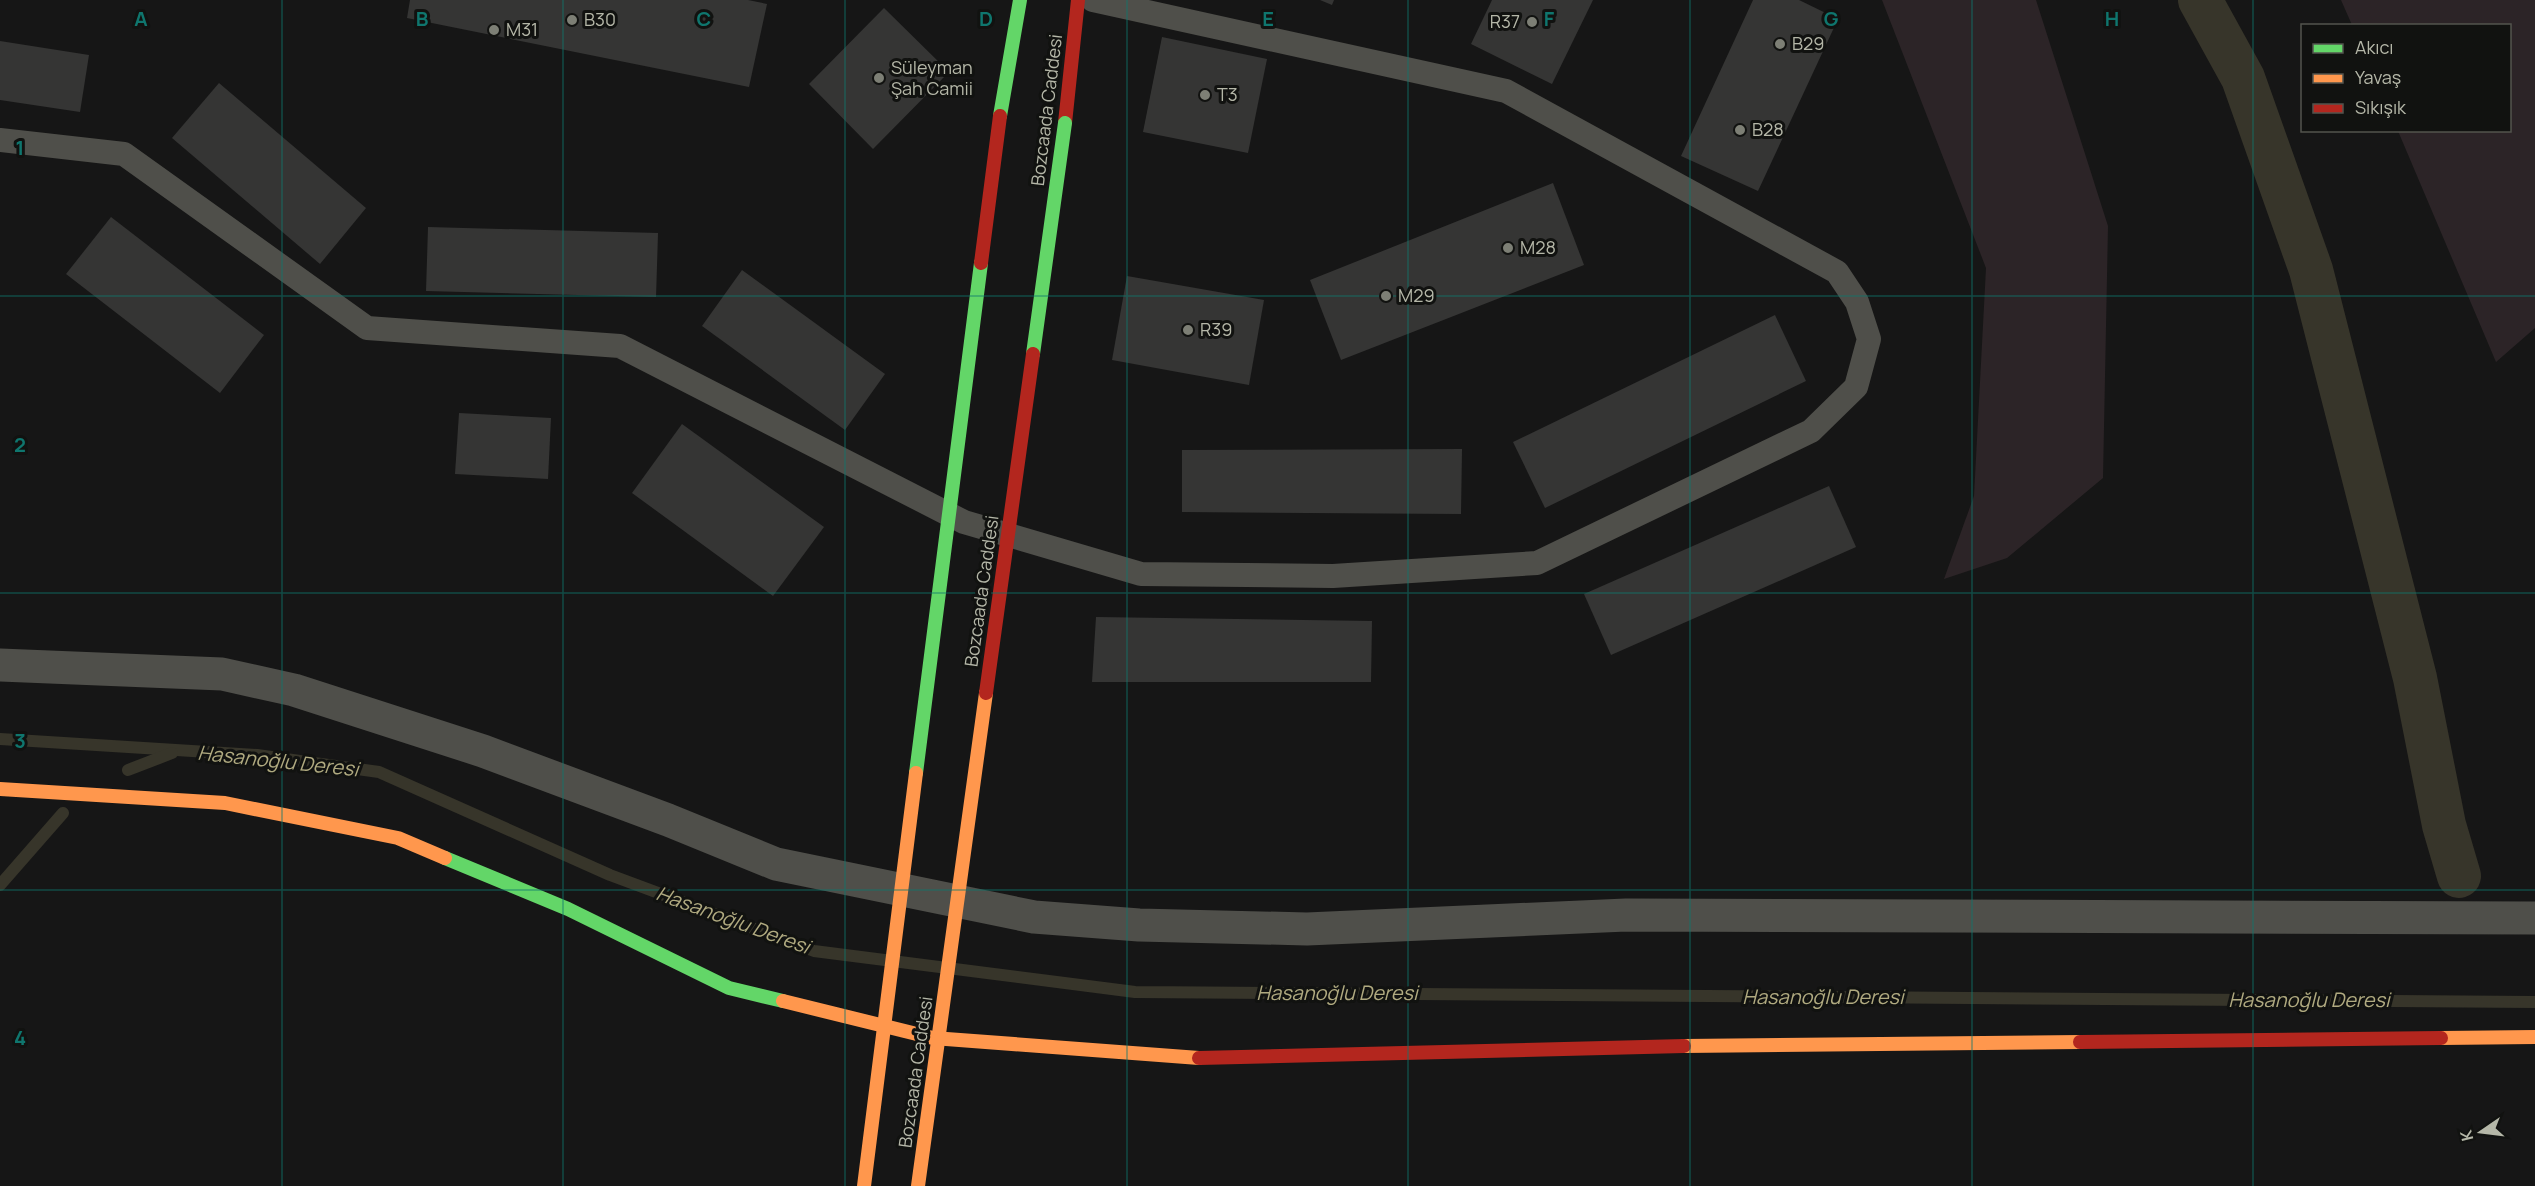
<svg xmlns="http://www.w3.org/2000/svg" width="2535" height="1186" font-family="Manrope,sans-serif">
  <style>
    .green { fill: #2c2427 }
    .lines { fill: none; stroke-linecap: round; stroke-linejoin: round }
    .stream { stroke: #37352a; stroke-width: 12 }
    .canal { stroke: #37352a; stroke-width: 44 }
    .building { fill: #353534 }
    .lane { stroke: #4f4f4a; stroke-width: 24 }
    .street { stroke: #4f4f4a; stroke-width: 33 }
    .fast { stroke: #63d668; stroke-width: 14 }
    .slow { stroke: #ff974d; stroke-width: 14 }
    .jam { stroke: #b3261e; stroke-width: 14 }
    .fast-bridge { stroke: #63d668; stroke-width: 14 }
    .slow-bridge { stroke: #ff974d; stroke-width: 14 }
    .jam-bridge { stroke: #b3261e; stroke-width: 14 }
    .grid { fill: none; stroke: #0f766e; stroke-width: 1.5; stroke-opacity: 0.55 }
    .poi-dot { fill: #7d7f75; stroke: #111210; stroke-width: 2 }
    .labels { text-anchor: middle; stroke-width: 6; stroke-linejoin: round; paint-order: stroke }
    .poi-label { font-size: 18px; fill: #b5b7a8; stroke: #111210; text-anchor: start }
    .street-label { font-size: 18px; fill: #b5b7a8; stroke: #111210 }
    .water-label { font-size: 20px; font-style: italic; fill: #b0aa80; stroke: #111210 }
    .grid-label { font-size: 20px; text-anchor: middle; font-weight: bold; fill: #0f766e; stroke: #111210; stroke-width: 6; stroke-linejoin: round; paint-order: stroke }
  </style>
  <rect width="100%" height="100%" fill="#161616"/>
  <g class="green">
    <polygon points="1882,0 2036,0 2108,226 2103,478 2007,558 1944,579 1974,496 1986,268"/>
    <polygon points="2341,0 2535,0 2535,328 2496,362 2398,131 2510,130 2510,26 2352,25"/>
  </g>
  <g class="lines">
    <g class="stream">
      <polyline points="0,739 257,755 379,772 610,875 814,951 1135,992 2535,1002"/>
      <polyline points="128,770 172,753"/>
      <polyline points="0,885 63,813"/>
    </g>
    <polyline class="canal" points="2200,0 2243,78 2311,270 2415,678 2444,825 2459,876"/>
  </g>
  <g class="building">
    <polygon points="410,0 748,0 767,4 749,87 407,18"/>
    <polygon points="1320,0 1334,0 1332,5"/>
    <polygon points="1492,0 1593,0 1552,84 1471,44"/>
    <polygon points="1753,0 1799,0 1838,19 1758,191 1681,156"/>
    <polygon points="884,8 949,72 873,149 809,84"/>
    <polygon points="1162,37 1267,59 1248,153 1143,132"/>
    <polygon points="0,41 89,55 80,112 0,100"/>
    <polygon points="219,83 366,208 320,264 172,138"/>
    <polygon points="1553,183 1584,265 1341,360 1310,280"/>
    <polygon points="111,217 264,335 220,393 66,274"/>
    <polygon points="428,227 658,233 656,297 426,291"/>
    <polygon points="742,270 885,374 845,430 702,326"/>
    <polygon points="1127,276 1264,300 1249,385 1112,360"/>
    <polygon points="1775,315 1806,381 1545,508 1513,442"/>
    <polygon points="459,413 551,418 548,479 455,474"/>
    <polygon points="682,424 824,527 773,596 632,493"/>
    <polygon points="1462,449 1461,514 1182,512 1182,450"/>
    <polygon points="1829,486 1856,547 1611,655 1584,594"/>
    <polygon points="1096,617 1372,621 1371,682 1092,682"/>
  </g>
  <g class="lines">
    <polyline class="lane" points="0,140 124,154 367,328 620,346 964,522 1141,574 1333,576 1537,563 1811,431 1856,387 1869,339 1857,302 1837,272 1506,91 1093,0"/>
    <polyline class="street" points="0,665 222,674 294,690 483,751 668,820 776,864 1034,917 1139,925 1307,929 1626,915 2535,918"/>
    <g class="fast">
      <polyline points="1000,116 1020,0"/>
      <polyline points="445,858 568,909 729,988 783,1001"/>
    </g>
    <g class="slow">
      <polyline points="0,789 225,803 398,838 445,858"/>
      <polyline points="783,1001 933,1038 1199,1058"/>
      <polyline points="2441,1038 2535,1037"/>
      <polyline points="1684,1046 2080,1042"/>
    </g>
    <g class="jam">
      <polyline points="1065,123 1078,0"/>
      <polyline points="2080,1042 2441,1038"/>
      <polyline points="1199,1058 1684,1046"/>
    </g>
    <g class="fast-bridge">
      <polyline points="1033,354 1065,123"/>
      <polyline points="916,773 981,263"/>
    </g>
    <g class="slow-bridge">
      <polyline points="864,1186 916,773"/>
      <polyline points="918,1186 986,693"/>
    </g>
    <g class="jam-bridge">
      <polyline points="981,263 1000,116"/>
      <polyline points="986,693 1033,354"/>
    </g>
  </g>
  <path class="grid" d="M282,0V1186M563,0V1186M845,0V1186M1127,0V1186M1408,0V1186M1690,0V1186M1972,0V1186M2253,0V1186M0,296H2535M0,593H2535M0,890H2535"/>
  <g class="poi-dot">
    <circle cx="572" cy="20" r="6"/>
    <circle cx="1532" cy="22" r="6"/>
    <circle cx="494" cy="30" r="6"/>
    <circle cx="1780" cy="44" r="6"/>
    <circle cx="879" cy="78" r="6"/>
    <circle cx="1205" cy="95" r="6"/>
    <circle cx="1740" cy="130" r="6"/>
    <circle cx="1508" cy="248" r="6"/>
    <circle cx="1386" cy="296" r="6"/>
    <circle cx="1188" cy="330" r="6"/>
  </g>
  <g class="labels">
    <g class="poi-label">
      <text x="584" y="26">B30</text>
      <text x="1520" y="28" text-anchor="end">R37</text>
      <text x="506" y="36">M31</text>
      <text x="1792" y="50">B29</text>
      <text x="891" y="74">Süleyman<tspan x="891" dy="21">Şah Camii</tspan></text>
      <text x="1217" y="101">T3</text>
      <text x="1752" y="136">B28</text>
      <text x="1520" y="254">M28</text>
      <text x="1398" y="302">M29</text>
      <text x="1200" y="336">R39</text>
    </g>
    <g class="street-label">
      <text transform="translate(1047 110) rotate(-83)" y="6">Bozcaada Caddesi</text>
      <text transform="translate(982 591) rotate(-82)" y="6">Bozcaada Caddesi</text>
      <text transform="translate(916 1072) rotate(-82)" y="6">Bozcaada Caddesi</text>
    </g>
    <g class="water-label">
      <text transform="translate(278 761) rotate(6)" y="7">Hasanoğlu Deresi</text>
      <text transform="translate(733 920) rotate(20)" y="7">Hasanoğlu Deresi</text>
      <text x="1337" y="1000">Hasanoğlu Deresi</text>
      <text x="1823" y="1004">Hasanoğlu Deresi</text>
      <text x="2309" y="1007">Hasanoğlu Deresi</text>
    </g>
  </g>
  <g class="grid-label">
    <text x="141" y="26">A</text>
    <text x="422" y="26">B</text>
    <text x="704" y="26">C</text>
    <text x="986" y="26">D</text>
    <text x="1268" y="26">E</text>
    <text x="1549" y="26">F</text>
    <text x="1831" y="26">G</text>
    <text x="2112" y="26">H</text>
    <text x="20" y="155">1</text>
    <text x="20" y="452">2</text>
    <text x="20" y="748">3</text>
    <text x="20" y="1045">4</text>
  </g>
  <rect x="2301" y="24" width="210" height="108" fill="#111210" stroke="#53544d" stroke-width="1.5"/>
  <rect x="2313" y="44" width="30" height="9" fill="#63d668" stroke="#53544d" stroke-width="1.5"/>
  <text x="2355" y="54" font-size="18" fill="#b5b7a8">Akıcı</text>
  <rect x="2313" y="74" width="30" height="9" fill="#ff974d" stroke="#53544d" stroke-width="1.5"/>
  <text x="2355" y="84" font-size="18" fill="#b5b7a8">Yavaş</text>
  <rect x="2313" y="104" width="30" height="9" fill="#b3261e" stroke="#53544d" stroke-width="1.5"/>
  <text x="2355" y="114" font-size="18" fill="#b5b7a8">Sıkışık</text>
  <g transform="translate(2481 1132) rotate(256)" stroke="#111210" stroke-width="4.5" paint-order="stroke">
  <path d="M0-4.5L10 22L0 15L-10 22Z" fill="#b5b7a8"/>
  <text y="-9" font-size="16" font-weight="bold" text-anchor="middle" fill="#b5b7a8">K</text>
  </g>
</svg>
